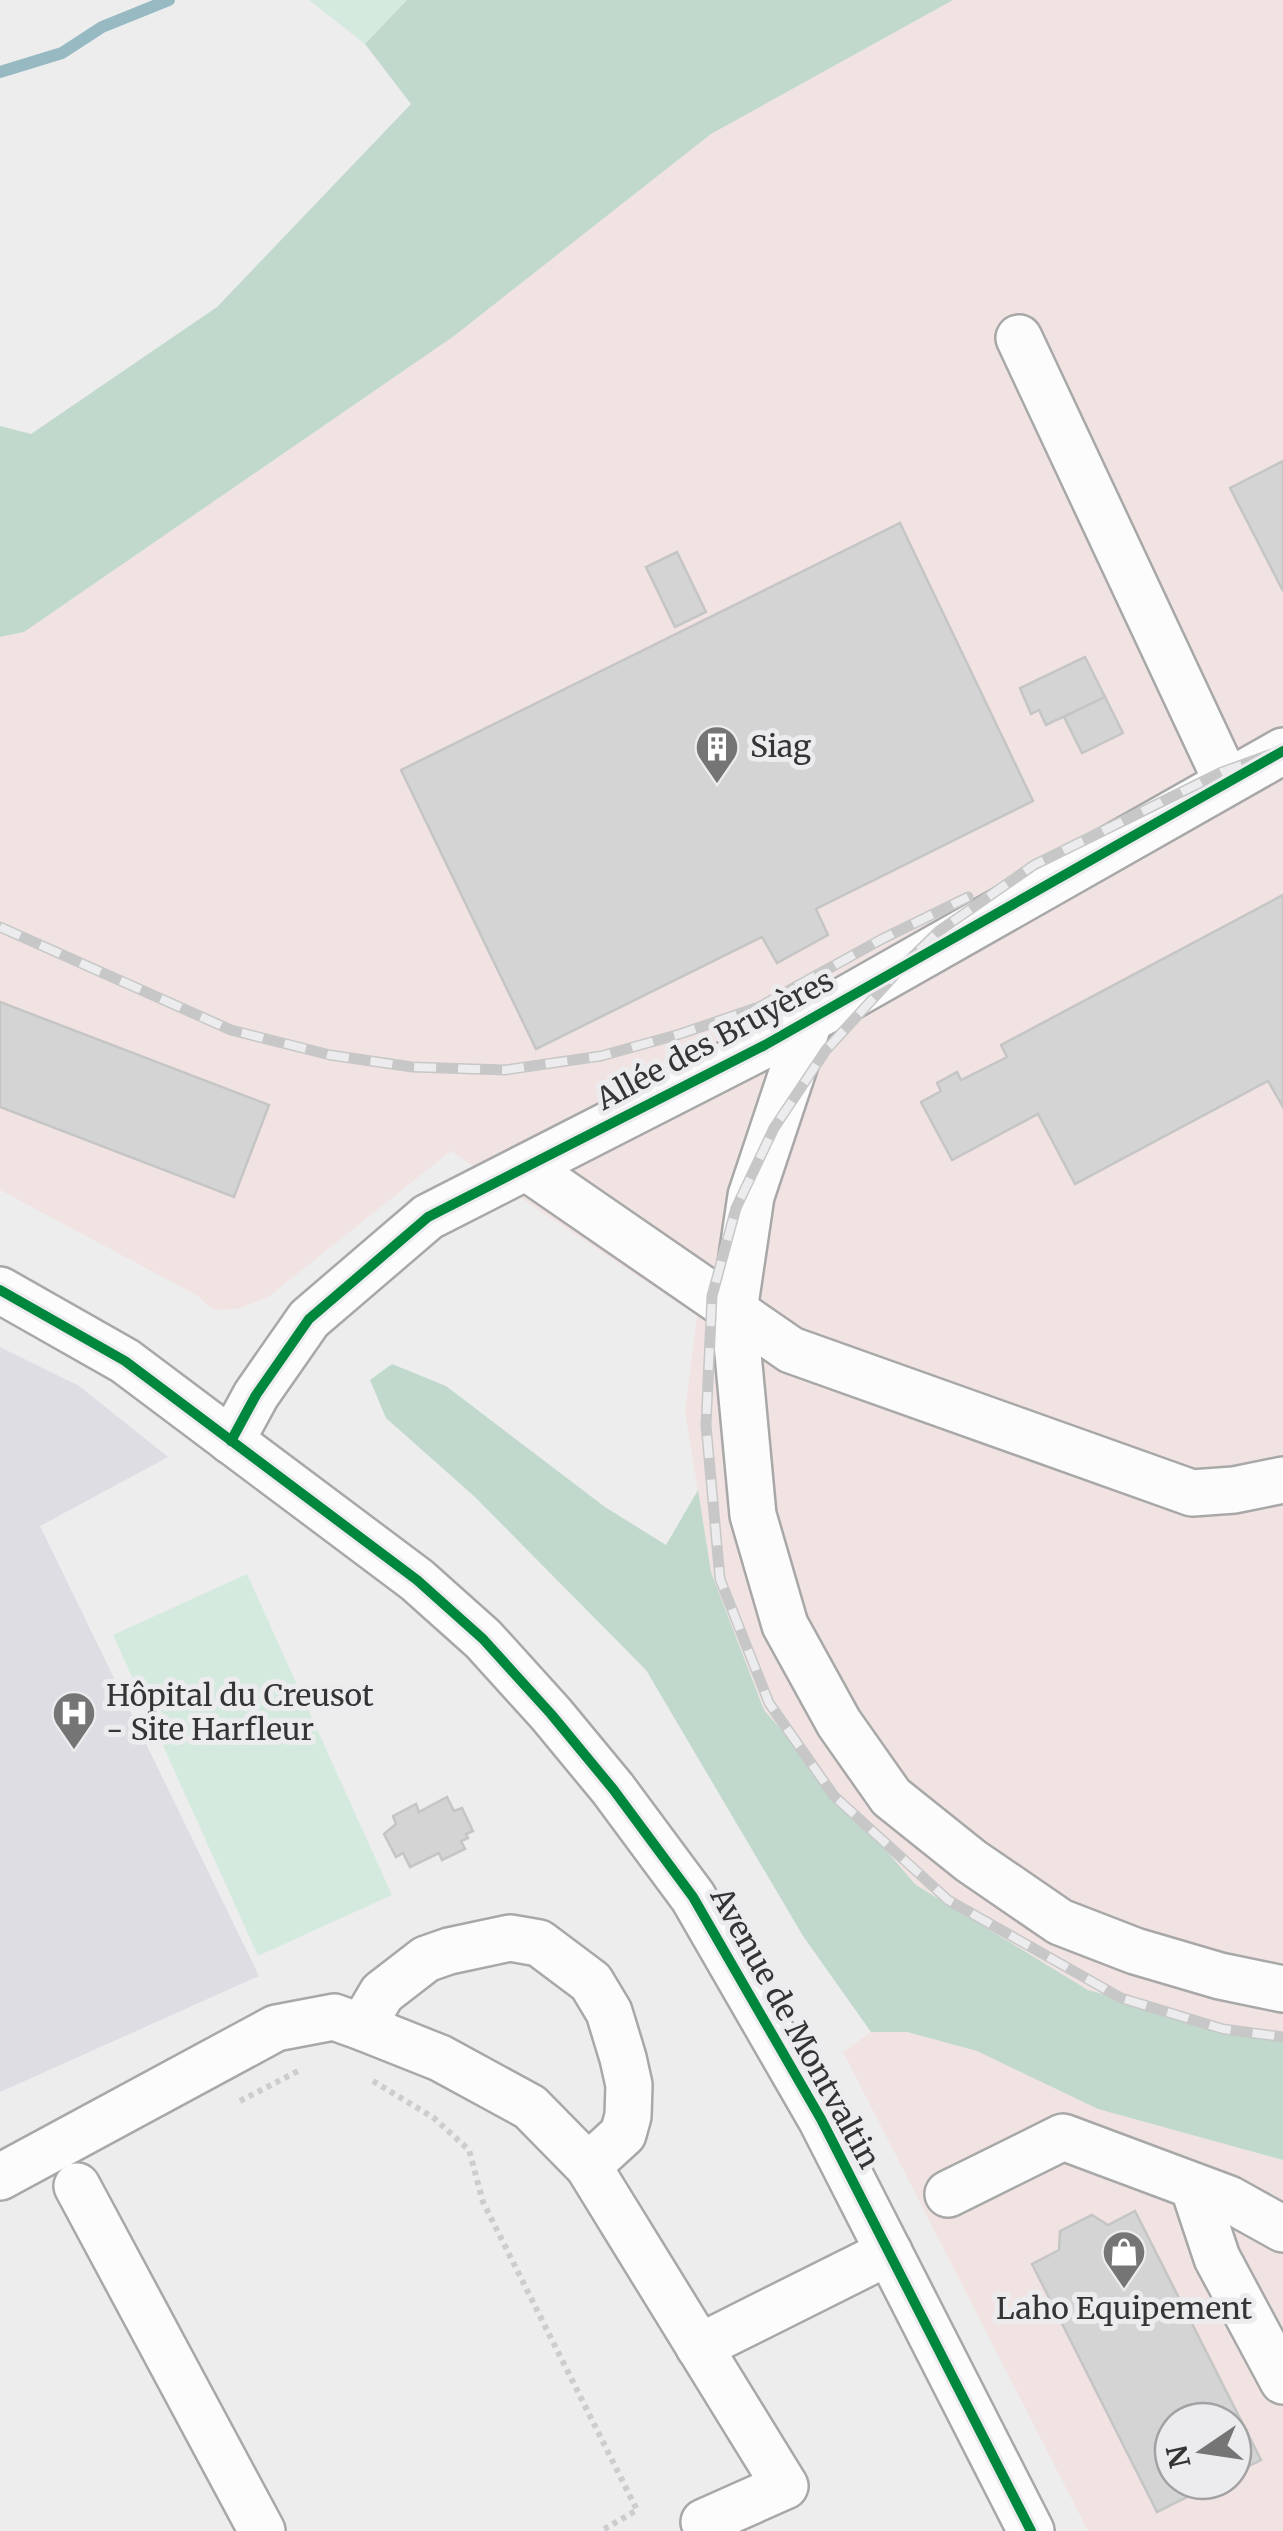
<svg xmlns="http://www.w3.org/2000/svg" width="1283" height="2531" font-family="Merriweather,serif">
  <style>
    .commercial { fill: #f2e3e3; fill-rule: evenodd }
    .built { fill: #dddde3 }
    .green { fill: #d5eadf }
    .forest { fill: #c1d9cd }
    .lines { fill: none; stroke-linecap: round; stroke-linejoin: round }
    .stream { stroke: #96b9c2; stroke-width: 12 }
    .building { fill: #d4d4d4; stroke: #c6c5c6; stroke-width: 2.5 }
    .minor-casing { stroke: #a8a8a9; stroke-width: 50 }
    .path { stroke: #cdcdce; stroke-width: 6; stroke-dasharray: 5 5; stroke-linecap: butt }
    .minor { stroke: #fcfcfc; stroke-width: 45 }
    .rail-casing { stroke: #c7c7c7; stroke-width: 11 }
    .rail { stroke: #ececef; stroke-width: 8; stroke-dasharray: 22; stroke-linecap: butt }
    .cycleway-casing { stroke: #ececef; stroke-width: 16 }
    .cycleway { stroke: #00873e; stroke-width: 10 }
    .labels { text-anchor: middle; stroke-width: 10; stroke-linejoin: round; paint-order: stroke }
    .poi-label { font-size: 30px; fill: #343435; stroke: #ececef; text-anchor: start }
    .street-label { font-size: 30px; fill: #343435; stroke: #ececef }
  </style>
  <rect width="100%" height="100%" fill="#ededee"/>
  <g class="commercial">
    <polygon points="953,0 1283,0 1283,2041 1088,1990 916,1885 764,1710 711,1572 685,1412 697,1316 451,1151 267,1298 236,1309 213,1310 198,1296 0,1190 0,637 24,632 454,336 711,134"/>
    <path d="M871,2032H907L978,2051L1098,2109L1283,2160V2531H1088L843,2052ZM1173,2421H1233V2481H1173Z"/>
  </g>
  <polygon class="built" points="0,1347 79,1386 168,1457 40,1526 259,1976 0,2092"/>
  <g class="green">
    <polygon points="309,0 407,0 365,44"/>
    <polygon points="247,1574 392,1895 258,1956 113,1635"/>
  </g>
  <g class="forest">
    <polygon points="407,0 953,0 711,134 454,336 24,632 0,637 0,426 31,434 217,307 411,104 365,44"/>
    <polygon points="392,1364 446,1386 605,1507 666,1545 698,1490 711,1572 764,1710 916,1885 1088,1990 1283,2041 1283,2160 1098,2109 977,2051 907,2032 871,2032 803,1936 646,1670 475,1497 386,1418 370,1380"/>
  </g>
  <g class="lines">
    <polyline class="stream" points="0,72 62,53 102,27 169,0"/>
  </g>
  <g class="building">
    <polygon points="1283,461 1283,591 1230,488"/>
    <polygon points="900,523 1033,801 816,909 828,935 777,963 762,937 536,1049 401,770"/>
    <polygon points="677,552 706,612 675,627 646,567"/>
    <polygon points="1085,657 1105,697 1046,725 1039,710 1031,714 1020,688"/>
    <polygon points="1105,697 1123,733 1082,753 1064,717"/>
    <polygon points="1283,895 1283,1107 1268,1081 1075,1184 1038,1114 952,1160 921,1102 941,1091 937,1083 957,1072 961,1080 1007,1057 1001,1045"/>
    <polygon points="0,1002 269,1105 234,1197 0,1107"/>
    <polygon points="447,1797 454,1811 462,1808 473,1831 466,1834 468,1838 461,1841 465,1849 442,1860 439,1853 410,1867 403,1853 396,1857 384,1834 396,1824 393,1816 416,1804 419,1812"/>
    <polygon points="1135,2211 1261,2460 1233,2474 1233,2421 1173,2421 1173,2481 1219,2481 1157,2512 1032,2264 1059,2250 1060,2231 1092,2215 1108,2225"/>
  </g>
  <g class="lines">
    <g class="minor-casing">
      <g id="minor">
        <polyline points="1019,338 1227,782"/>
        <polyline points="810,1019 751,1196 734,1311 753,1515 785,1625 839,1723 891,1797 971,1861 1060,1922 1135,1951 1220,1976 1283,1989"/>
        <polyline points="527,1168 791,1350 1192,1493 1234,1490 1283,1480"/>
        <polyline points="0,1290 125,1361 417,1580 483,1639 551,1714 613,1789 693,1897 821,2119 1031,2531"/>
        <polyline points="231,1441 256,1395 309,1319 428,1217 765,1045 1283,751"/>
        <polyline points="362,2027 382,1993 426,1959 449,1951 510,1938 539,1943 591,1982 609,2012 623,2058 629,2085 628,2116 623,2134 588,2166"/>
        <polyline points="0,2177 276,2028 334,2017 362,2027 440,2058 530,2107 588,2166 785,2486 704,2522 708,2531"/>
        <polyline points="77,2186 262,2531"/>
        <polyline points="1193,2186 1217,2258 1283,2381"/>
        <polyline points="948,2194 1063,2137 1229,2199 1283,2229"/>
        <polyline points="699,2347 889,2252"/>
      </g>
    </g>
    <g class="path">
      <polyline points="373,2081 434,2118 469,2150 483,2202 637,2510 601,2531"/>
      <polyline points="240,2101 300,2070"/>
    </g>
    <use href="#minor" class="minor"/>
    <g class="rail-casing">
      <g id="rail">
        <polyline points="1283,750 1222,772 1034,865 939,931 901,968 826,1050 774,1128 736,1208 712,1296 706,1425 720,1579 769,1703 834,1796 948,1900 1121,1998 1223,2029 1283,2037"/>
        <polyline points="0,927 231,1030 330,1055 412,1067 505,1070 601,1056 680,1034 759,1007 882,939 968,897"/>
      </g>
    </g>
    <use href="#rail" class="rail"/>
    <g class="cycleway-casing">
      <g id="cycleway">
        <polyline points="0,1290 125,1361 417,1580 483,1639 551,1714 613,1789 693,1897 821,2119 1031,2531"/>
        <polyline points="231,1441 256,1395 309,1319 428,1217 765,1045 1283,751"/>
      </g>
    </g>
    <use href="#cycleway" class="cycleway"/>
  </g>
  <defs>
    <g id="building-pin" transform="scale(2.25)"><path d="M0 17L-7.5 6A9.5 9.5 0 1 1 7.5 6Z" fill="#757576" stroke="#ececef"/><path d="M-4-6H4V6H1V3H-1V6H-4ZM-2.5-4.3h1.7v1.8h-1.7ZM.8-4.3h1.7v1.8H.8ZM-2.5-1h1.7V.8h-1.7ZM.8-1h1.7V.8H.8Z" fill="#fff"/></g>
    <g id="hospital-pin" transform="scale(2.25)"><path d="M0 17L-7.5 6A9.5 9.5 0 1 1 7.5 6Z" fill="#757576" stroke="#ececef"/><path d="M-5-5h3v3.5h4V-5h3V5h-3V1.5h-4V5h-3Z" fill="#fff"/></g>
    <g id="shop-pin" transform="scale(2.25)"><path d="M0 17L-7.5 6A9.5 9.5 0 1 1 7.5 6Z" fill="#757576" stroke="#ececef"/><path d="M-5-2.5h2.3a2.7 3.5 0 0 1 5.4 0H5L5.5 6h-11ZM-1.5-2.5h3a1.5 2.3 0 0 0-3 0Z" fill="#fff"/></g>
  </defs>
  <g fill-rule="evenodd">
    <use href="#building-pin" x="717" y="747"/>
    <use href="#hospital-pin" x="74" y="1713"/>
    <use href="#shop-pin" x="1124" y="2252"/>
  </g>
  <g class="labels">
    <g class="poi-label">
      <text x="750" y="757">Siag</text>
      <text x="106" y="1706">Hôpital du Creusot<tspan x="106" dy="34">- Site Harfleur</tspan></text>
      <text x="1124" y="2319" text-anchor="middle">Laho Equipement</text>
    </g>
    <g class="street-label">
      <text transform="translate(715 1040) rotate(-28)" y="10">Allée des Bruyères</text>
      <text transform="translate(795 2028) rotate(61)" y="10">Avenue de Montvaltin</text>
    </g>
  </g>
  <g transform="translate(1203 2451) rotate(257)"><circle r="48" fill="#ececef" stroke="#a2a2a5" stroke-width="2.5"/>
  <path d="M0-8L18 38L0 25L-18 38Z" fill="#757576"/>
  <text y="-15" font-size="28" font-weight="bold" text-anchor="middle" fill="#343435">N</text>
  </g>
</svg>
